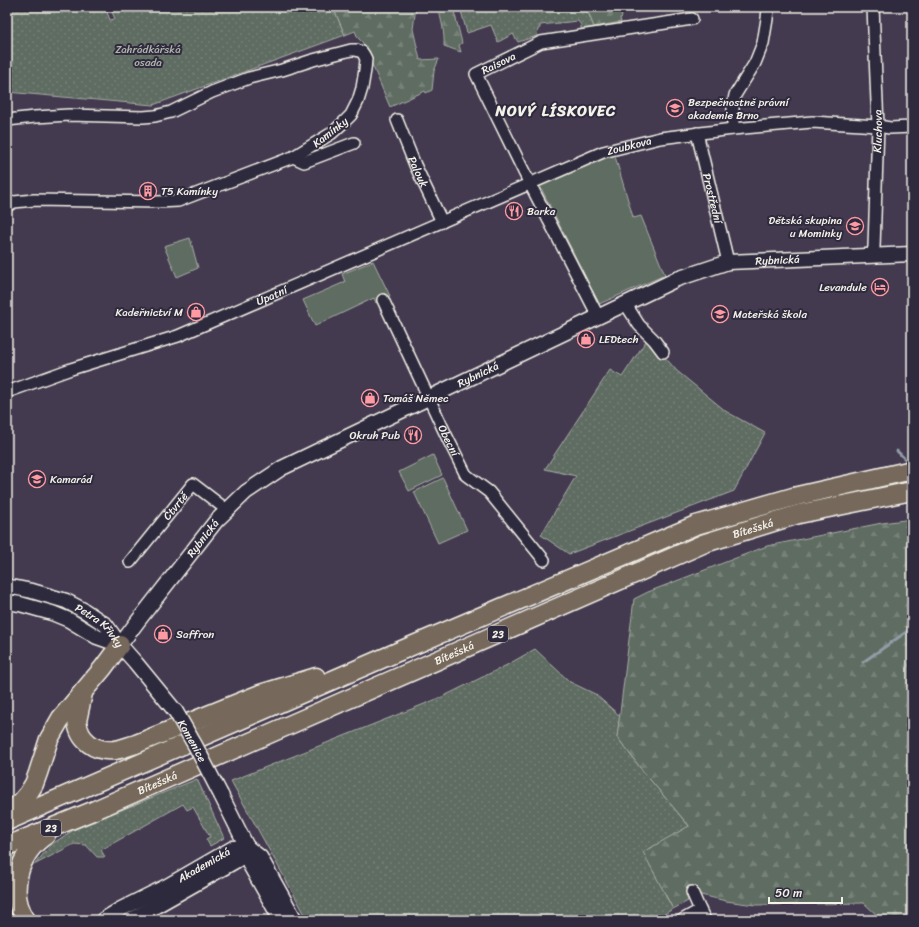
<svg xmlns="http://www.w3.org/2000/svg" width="919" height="927" font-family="Sriracha,sans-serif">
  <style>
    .grass { fill: url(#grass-dots); stroke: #a9aea5 }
    .forest { fill: url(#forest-firs); stroke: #a9aea5 }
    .park { fill: #5e6c62; stroke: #a9aea5 }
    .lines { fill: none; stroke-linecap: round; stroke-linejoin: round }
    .stream { stroke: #919ca6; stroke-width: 3 }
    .minor-casing { stroke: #f4f1e8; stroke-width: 14 }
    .tertiary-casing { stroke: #f4f1e8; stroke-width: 17 }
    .trunk-casing { stroke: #f4f1e8; stroke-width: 21 }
    .minor { stroke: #2f2a3d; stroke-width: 11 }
    .tertiary { stroke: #2f2a3d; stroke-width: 14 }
    .trunk { stroke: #76695c; stroke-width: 18 }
    .tertiary-bridge-casing { stroke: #f4f1e8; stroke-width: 17; stroke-linecap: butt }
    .tertiary-bridge { stroke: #2f2a3d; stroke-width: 14 }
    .labels { text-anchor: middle; stroke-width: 4; stroke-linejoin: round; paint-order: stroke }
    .shield { fill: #2f2a3d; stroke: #b9b5b5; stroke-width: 1 }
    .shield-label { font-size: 10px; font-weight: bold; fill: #f4f1e8 }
    .park-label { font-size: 11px; fill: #b0b5ac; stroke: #2f2a3d }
    .street-label { font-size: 11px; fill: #f4f1e8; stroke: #2f2a3d }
    .poi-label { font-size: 11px; fill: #f4f1e8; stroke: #2f2a3d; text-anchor: start }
    .district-label { font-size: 15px; font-weight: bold; letter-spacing: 1px; fill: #f4f1e8; stroke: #2f2a3d }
  </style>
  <defs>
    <pattern id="grass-dots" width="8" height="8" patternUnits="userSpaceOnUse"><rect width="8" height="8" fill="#5e6c62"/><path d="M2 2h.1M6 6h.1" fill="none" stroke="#768178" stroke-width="1.8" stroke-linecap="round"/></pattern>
    <pattern id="forest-firs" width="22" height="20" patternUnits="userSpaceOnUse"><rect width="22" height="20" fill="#5e6c62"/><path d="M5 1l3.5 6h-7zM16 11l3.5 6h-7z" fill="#768178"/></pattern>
  </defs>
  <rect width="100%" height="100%" fill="#433a50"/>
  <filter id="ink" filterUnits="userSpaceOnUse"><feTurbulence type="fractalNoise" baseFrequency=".025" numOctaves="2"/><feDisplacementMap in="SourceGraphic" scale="8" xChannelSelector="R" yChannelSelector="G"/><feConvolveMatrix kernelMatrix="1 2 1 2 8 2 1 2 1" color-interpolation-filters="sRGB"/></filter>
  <g filter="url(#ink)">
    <g class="grass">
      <polygon points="7,7 105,7 110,20 115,19 110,7 333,7 345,35 153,105 7,92"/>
      <polygon points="460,7 586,7 594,27 581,29 581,25 578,21 540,25 540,28 538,29 537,36 518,42 513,34 498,42 491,25 467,33"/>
      <polygon points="648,338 677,371 727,412 765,433 734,491 569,554 541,535 576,476 545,469 610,370 622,377"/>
      <polygon points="535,649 570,682 595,694 620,716 617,737 642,770 689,826 667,898 673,909 654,920 308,920 231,781 442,697 507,665"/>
      <polygon points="197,779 224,838 210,846 206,839 210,837 193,807 187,810 183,804 101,850 105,857 97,857 86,845 74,844 34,865 52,844 75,829"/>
      <polygon points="25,847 20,920 9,920 7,917 7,854"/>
    </g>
    <g class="forest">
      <polygon points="333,7 416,7 413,29 420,60 439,59 434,71 432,90 426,93 425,91 390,107 363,43 358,38 355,31 345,35"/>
      <path d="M438,7H453L462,43L459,45L461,52L444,46C445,33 441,19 438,7Z"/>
      <polygon points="586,7 620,7 622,17 620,18 621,22 594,27"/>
      <polygon points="912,519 912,920 882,920 864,903 755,905 726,901 701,895 696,889 686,895 688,901 673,909 643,852 689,826 642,770 617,737 634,599 648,592 767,546 882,523"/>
    </g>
    <g class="park">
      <polygon points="614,153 633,217 634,218 641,216 665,275 599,304 539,184"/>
      <polygon points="190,238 198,268 177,277 164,246"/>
      <polygon points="373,261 390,296 376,303 374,298 315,326 303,300 345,282 342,274"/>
      <polygon points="433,455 442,475 409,491 399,472"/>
      <polygon points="443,478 467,530 438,543 414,492"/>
    </g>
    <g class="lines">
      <g class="stream">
        <polyline points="897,451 910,464"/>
        <polyline points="863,662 912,628"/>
      </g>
      <g class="minor-casing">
        <g id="minor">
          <polyline points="7,120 35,117 69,115 143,117 155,116 171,112 212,92 249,78 282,70 313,60 351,50 356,50 362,52 364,55 366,59 365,70 362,88 358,101 351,115 343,123 332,133 293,157 178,201 158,202 34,200 14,202 7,206"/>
          <path id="s1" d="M397,120L415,165L442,222"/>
          <polyline points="733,129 733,106 735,95 755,63 763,43 767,19 768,7"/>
          <path id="s2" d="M697,133L728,262"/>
          <polyline points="293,157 304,162 354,143"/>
          <path id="s3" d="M872,255L874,247L878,126L873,7"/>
          <path id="s4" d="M383,300L447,437L466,475L489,492L544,560"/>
          <polyline points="625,303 639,325 654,340 663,352"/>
          <path id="s5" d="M598,316L526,176L476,74L541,42L692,19"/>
          <path id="s6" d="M7,392L71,369L178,336L603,152L660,138L733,129L812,122L878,126L890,128L912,127"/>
          <path id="s7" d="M130,562L193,484L227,510"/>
          <polyline points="692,892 700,910 705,920"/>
          <polyline points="682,920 700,910"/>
        </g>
      </g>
      <g class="tertiary-casing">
        <g id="tertiary">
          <path id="s8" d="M7,586L32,591L66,601L85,611L106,625L120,645L135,662L176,712"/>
          <polyline points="7,602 20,604 52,613 69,620 97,637 120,645"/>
          <path id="s9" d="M120,645L138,621L216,521L246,492L282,468L677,279L728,262L912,254"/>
          <polyline points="221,795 247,847 250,865 281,920"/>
          <polyline points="247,847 260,857 295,920"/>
          <path id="s10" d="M103,920L121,909L167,886L233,848L247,847"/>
          <polyline points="131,920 239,859 247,847"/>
        </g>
      </g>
      <g class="trunk-casing">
        <g id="trunk">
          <path d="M83,693L77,721C79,741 95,752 115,750C122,749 129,746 136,744L260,694L316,677"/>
          <polyline points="7,813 21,802 28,794 34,784 38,773 49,739 61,718 103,668 120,645"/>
          <polyline points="7,821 402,650 696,525 793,497 912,470"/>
          <path id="s11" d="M7,846L95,810L705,543L799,514L912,491"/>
          <path d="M26,920C7,892 19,853 46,835"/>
        </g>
      </g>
      <use href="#minor" class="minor"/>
      <use href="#tertiary" class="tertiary"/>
      <use href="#trunk" class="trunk"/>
      <g class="tertiary-bridge-casing">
        <g id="tertiary-bridge">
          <path id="s12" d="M176,712L196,747L221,795"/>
        </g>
      </g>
      <use href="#tertiary-bridge" class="tertiary-bridge"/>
    </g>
  </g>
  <defs>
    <g id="university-ring" transform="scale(0.9)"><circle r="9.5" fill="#2f2a3d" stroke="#ff9aa2" stroke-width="1.5"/><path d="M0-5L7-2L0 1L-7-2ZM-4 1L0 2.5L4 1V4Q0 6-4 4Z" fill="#ff9aa2"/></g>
    <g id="building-ring" transform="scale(0.9)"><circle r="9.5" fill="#2f2a3d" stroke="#ff9aa2" stroke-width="1.5"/><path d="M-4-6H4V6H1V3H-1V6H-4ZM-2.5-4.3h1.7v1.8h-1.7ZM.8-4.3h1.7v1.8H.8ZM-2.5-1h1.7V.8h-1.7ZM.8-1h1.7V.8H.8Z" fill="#ff9aa2"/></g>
    <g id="restaurant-ring" transform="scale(0.9)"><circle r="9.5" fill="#2f2a3d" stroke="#ff9aa2" stroke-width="1.5"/><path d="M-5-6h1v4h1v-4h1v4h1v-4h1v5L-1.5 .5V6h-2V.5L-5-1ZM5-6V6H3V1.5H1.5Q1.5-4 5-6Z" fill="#ff9aa2"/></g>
    <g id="school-ring" transform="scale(0.9)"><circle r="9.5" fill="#2f2a3d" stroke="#ff9aa2" stroke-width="1.5"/><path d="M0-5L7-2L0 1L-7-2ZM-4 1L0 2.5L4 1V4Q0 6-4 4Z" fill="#ff9aa2"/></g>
    <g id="hotel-ring" transform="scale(0.9)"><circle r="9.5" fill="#2f2a3d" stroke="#ff9aa2" stroke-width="1.5"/><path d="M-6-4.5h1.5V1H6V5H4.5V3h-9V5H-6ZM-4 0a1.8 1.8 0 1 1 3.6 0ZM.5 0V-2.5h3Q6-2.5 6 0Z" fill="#ff9aa2"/></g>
    <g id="shop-ring" transform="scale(0.9)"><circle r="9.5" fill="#2f2a3d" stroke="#ff9aa2" stroke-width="1.5"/><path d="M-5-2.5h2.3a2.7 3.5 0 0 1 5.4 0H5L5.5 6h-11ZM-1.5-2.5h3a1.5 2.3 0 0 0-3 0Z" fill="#ff9aa2"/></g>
  </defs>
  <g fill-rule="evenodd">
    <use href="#university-ring" x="675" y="108"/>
    <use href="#building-ring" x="148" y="191"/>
    <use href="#restaurant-ring" x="514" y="211"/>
    <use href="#school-ring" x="855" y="226"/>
    <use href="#hotel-ring" x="880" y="287"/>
    <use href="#shop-ring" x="196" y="312"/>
    <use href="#school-ring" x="720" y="314"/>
    <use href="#shop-ring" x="586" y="339"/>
    <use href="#shop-ring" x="370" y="398"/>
    <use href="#restaurant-ring" x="413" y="435"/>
    <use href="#school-ring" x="37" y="479"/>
    <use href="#shop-ring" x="163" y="634"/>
  </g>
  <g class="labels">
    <g class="shield">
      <rect x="488" y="626" width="20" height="16" rx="3"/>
      <rect x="41" y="820" width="20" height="16" rx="3"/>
    </g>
    <g class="shield-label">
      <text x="498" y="638">23</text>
      <text x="51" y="832">23</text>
    </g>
    <g class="park-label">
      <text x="148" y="53">Zahrádkářská<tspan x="148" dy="13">osada</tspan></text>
    </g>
    <g class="street-label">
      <text dy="4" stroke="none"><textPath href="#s5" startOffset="296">Raisova</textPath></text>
      <text dy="4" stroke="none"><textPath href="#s3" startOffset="124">Kluchova</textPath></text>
      <text transform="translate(330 132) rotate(-38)" y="4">Kamínky</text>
      <text dy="4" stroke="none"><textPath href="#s6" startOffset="670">Zoubkova</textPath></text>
      <text dy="4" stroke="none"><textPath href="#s1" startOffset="56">Palouk</textPath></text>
      <text dy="4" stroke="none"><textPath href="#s2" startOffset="67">Prostřední</textPath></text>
      <text dy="4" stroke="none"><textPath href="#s9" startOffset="783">Rybnická</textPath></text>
      <text dy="4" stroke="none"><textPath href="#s6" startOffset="282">Úpatní</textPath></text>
      <text dy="4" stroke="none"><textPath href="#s9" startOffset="459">Rybnická</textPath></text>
      <text dy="4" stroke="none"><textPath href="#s4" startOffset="155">Obecní</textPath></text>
      <text dy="4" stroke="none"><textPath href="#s7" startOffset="72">Čtvrtě</textPath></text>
      <text dy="4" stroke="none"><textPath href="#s11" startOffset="811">Bítešská</textPath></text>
      <text dy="4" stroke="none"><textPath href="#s9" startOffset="135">Rybnická</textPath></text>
      <text dy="4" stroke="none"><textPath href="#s8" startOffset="103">Petra Křivky</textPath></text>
      <text dy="4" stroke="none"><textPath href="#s11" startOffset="487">Bítešská</textPath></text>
      <text dy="4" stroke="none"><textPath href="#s12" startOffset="33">Kamenice</textPath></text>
      <text dy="4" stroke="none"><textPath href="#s11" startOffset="163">Bítešská</textPath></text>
      <text dy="4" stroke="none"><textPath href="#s10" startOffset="115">Akademická</textPath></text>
    </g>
    <g class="poi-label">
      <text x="688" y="106">Bezpečnostně právní<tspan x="688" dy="13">akademie Brno</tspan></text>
      <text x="161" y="195">T5 Kamínky</text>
      <text x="527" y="215">Barka</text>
      <text x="842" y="224" text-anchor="end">Dětská skupina<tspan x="842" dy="13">u Mominky</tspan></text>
      <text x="867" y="291" text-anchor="end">Levandule</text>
      <text x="183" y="316" text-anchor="end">Kadeřnictví M</text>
      <text x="733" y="318">Mateřská škola</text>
      <text x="599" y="343">LEDtech</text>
      <text x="383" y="402">Tomáš Němec</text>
      <text x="400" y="439" text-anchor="end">Okruh Pub</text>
      <text x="50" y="483">Kamarád</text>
      <text x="176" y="638">Saffron</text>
    </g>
    <g class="district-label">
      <text x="556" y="116">NOVÝ LÍSKOVEC</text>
    </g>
  </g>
  <rect width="919" height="927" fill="none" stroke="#2f2a3d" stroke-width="24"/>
  <rect x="12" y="12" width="895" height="903" fill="none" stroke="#f4f1e8" stroke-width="1.5" filter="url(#ink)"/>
  <path d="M769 897v6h73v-6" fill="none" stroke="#f4f1e8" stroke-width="2"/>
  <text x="775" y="897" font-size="12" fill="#f4f1e8" stroke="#2f2a3d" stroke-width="3" paint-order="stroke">50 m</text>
</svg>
